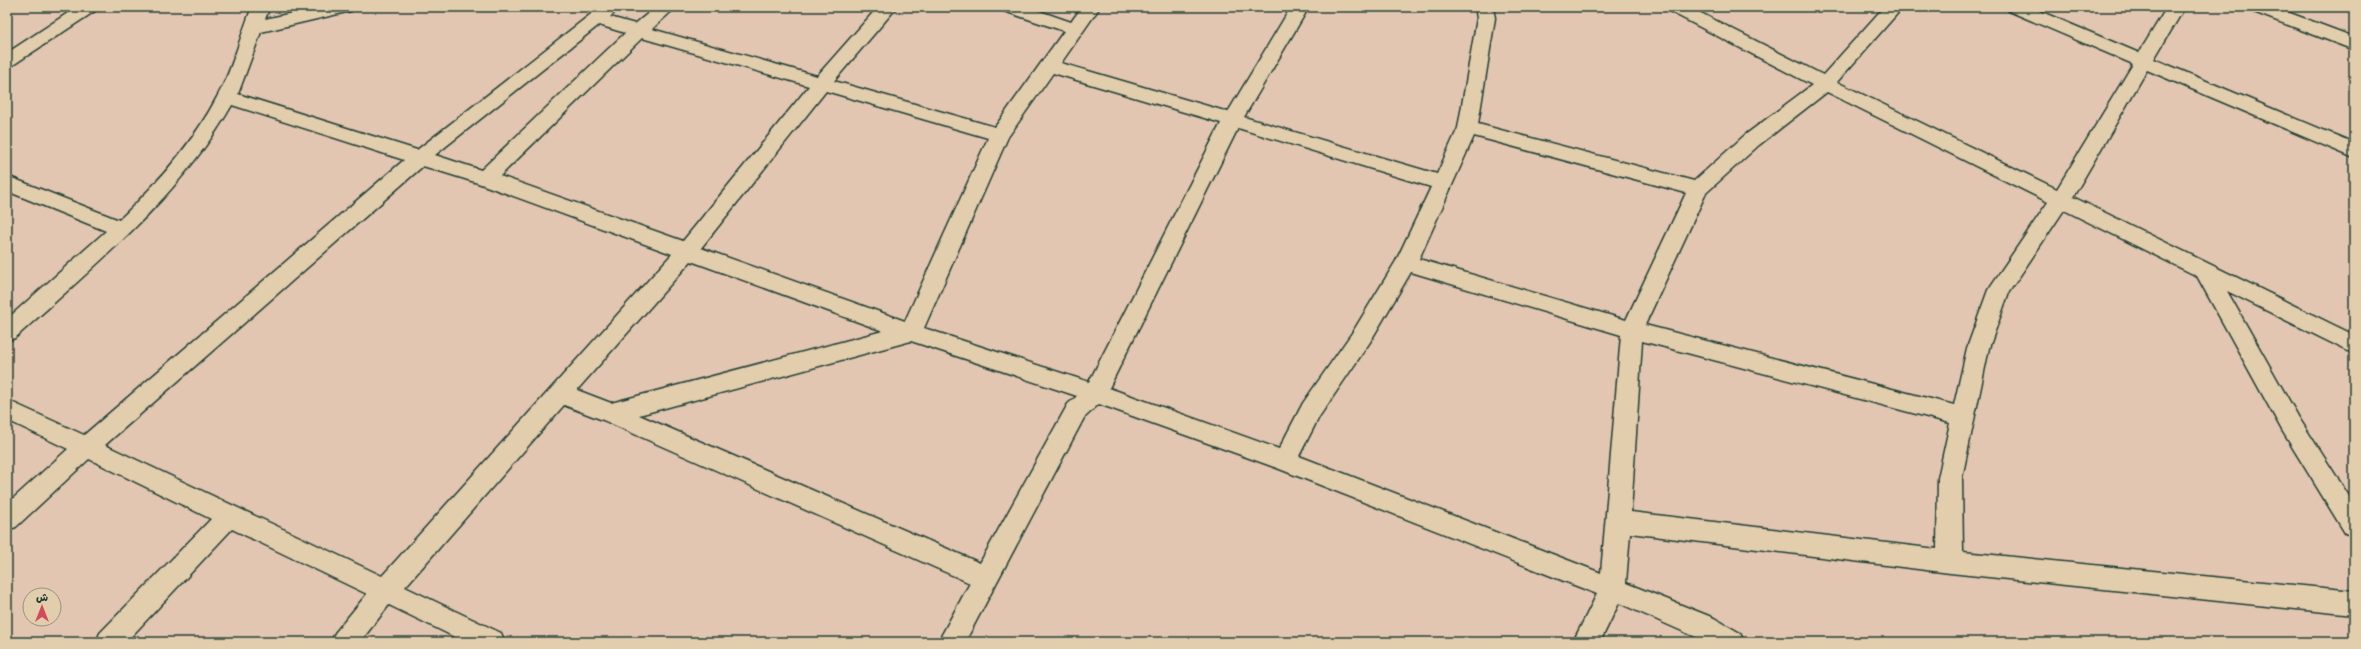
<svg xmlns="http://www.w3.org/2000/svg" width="2361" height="649" font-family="'Comic Neue','Playpen Sans Arabic',sans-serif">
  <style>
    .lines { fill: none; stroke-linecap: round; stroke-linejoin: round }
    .street-casing { stroke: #1f3d34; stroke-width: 3 }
    .street { fill: #e2cdac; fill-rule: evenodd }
  </style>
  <rect width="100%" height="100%" fill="#e2c6b1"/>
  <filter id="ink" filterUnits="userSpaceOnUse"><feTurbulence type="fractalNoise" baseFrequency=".025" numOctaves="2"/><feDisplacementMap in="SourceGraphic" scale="8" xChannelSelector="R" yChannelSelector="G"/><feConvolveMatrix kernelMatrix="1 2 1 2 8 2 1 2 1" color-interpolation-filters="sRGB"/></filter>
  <g filter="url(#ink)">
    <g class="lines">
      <g class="street-casing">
        <g id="street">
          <polygon points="77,7 98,7 95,11 13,65 7,67 7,53"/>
          <path d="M252,7H270L265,19L320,7H354L351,11L261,32L238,94L417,150L600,7H620L610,17L635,24L656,7H676L652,29L817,76L878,7H897L834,81L995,127L1064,31L1004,11L1001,7H1028L1071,22L1082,7H1100L1061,63L1228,112L1291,7H1309L1244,117L1437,174L1458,128L1477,18L1475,7H1493L1495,18L1478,124L1694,181L1745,135L1812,85L1669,11L1666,7H1689L1823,75L1884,7H1903L1837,82L2057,189L2133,64L2009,11L2006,7H2030L2139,53L2167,7H2185L2154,59L2354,143V158L2147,70L2073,197L2354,335V354L2227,291L2299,418L2354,504V536L2345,533L2283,432L2197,276L2064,210L2009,292L1989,348L1962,478L1963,552L2354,591V615L1950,573L1630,533L1626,583L1714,618L1740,633L1744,642H1707L1619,603L1600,642H1573L1597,594L1277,468L1099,404L1084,418L965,642H938L970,583L603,420L564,405L405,587L501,633L505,642H465L389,605L360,642H331L335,633L367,594L232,529L126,642H96L100,633L211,519L89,459L16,527L7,530V504L68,449L7,420V400L84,435L404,160L232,105C178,199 94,266 15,338L7,341V319L106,231L7,191V176L119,220C157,184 193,143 217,97C233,69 240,36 252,7ZM599,25L625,33L481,170L435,155ZM642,38L809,86L683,241L500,176ZM1053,73L1221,123L1089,382L924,328L1008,137ZM826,91L988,138L905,321L701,248ZM1827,92L2048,202L1988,290L1967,348L1954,405L1645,325L1706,193L1759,145ZM1238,128L1431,187L1396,261L1354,330L1303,403L1279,449L1109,388ZM1474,136L1686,193L1626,320L1419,259ZM423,166L478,183L672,254L382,576L105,445ZM691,261L883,331L611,403L577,390ZM1411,272L1621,335L1601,573L1299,456L1319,417L1370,342ZM911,341L1077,396L1068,404L980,563L639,415ZM1642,341L1950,423L1938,478L1937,549L1631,512Z"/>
          <polygon points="2248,7 2274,7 2354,37 2354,50 2251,11"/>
        </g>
      </g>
      <use href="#street" class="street"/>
    </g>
  </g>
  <rect width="2361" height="649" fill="none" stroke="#e2cdac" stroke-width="24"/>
  <rect x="12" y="12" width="2337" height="625" fill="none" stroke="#1f3d34" stroke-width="1.5" filter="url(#ink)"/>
  <g transform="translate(42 607)"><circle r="19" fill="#e2cdac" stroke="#94937c"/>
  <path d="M0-3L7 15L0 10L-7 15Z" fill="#d1495b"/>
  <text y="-6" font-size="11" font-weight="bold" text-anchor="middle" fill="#1f3d34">ش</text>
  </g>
</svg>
